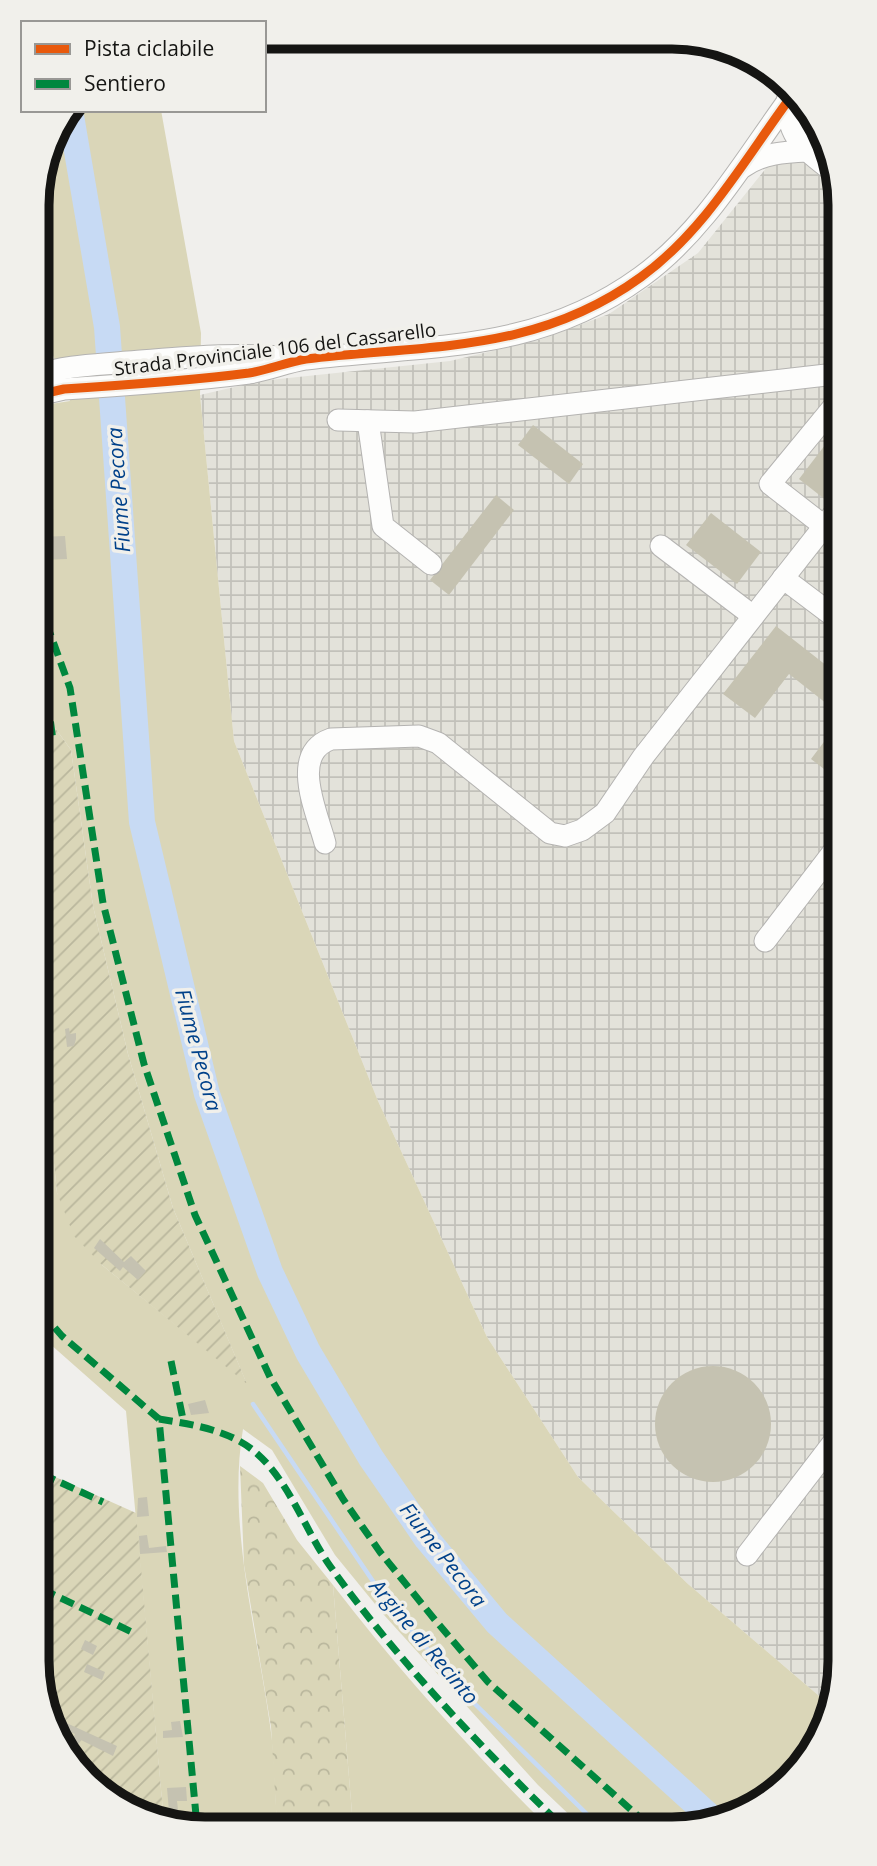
<svg xmlns="http://www.w3.org/2000/svg" width="877" height="1866" font-family="'Open Sans',sans-serif">
  <style>
    .industrial { fill: url(#industrial-grid) }
    .grass { fill: #dad6b8 }
    .forest { fill: url(#forest-crowns) }
    .garden { fill: url(#garden-furrows) }
    .lines { fill: none; stroke-linecap: round; stroke-linejoin: round }
    .stream { stroke: #c7daf4; stroke-width: 4.5 }
    .river { stroke: #c7daf4; stroke-width: 26 }
    .building { fill: #c5c2b1 }
    .minor-casing { stroke: #b4b3b1; stroke-width: 23 }
    .minor { stroke: #fdfdfc; stroke-width: 21 }
    .quiet { stroke: #00873e; stroke-width: 7; stroke-dasharray: 14 7; stroke-linecap: butt }
    .cycleway-casing { stroke: #f1f0eb; stroke-width: 13 }
    .cycleway { stroke: #e8590c; stroke-width: 9 }
    .labels { text-anchor: middle; stroke-width: 7; stroke-linejoin: round; paint-order: stroke }
    .street-label { font-size: 19px; fill: #151513; stroke: #f1f0eb }
    .water-label { font-size: 21px; font-style: italic; fill: #00418a; stroke: #f1f0eb }
    .rim { fill: none; stroke: #151513; stroke-width: 9 }
  </style>
  <defs>
    <pattern id="industrial-grid" width="8" height="8" patternUnits="userSpaceOnUse" patternTransform="scale(1.75)"><rect width="8" height="8" fill="#e3e2da"/><path d="M0 4h8M4 0v8" fill="none" stroke="#c2c1ba"/></pattern>
    <pattern id="forest-crowns" width="20" height="18" patternUnits="userSpaceOnUse" patternTransform="scale(1.75)"><rect width="20" height="18" fill="#dad6b8"/><path d="M2 6a3 3 0 1 1 6 0M12 15a3 3 0 1 1 6 0" fill="none" stroke="#bab79d"/></pattern>
    <pattern id="garden-furrows" width="10" height="10" patternUnits="userSpaceOnUse" patternTransform="scale(1.75)"><rect width="10" height="10" fill="#dad6b8"/><path d="M-1 1l2-2M0 10L10 0M9 11l2-2" fill="none" stroke="#bab79d"/></pattern>
  </defs>
  <rect width="100%" height="100%" fill="#f0efec"/>
  <polygon class="industrial" points="807,117 834,161 840,1673 832,1707 688,1584 578,1477 487,1337 378,1101 234,741 200,395 260,381 450,361 542,339 609,314 698,253"/>
  <g class="grass">
    <path d="M70,110H161L201,333L200,395L234,741L378,1101L487,1337L578,1477L688,1584L832,1707L828,1725L799,1772L716,1823L579,1824L538,1785L384,1615L335,1555L272,1450L243,1429C227,1524 257,1631 270,1725C275,1758 275,1792 277,1826H172L164,1822L126,1411L41,1336L40,1023L57,1193L102,1265L246,1382L173,1208L128,1054L93,906L71,750L48,718L39,689L38,406L70,401L48,342L38,336C37,263 23,171 70,110Z"/>
    <path d="M333,1585C400,1672 467,1746 545,1824L353,1825Z"/>
  </g>
  <polygon class="forest" points="240,1466 263,1483 297,1540 333,1585 353,1825 277,1826 271,1727 244,1565"/>
  <g class="garden">
    <polygon points="39,689 48,718 71,750 93,906 128,1054 173,1208 247,1384 102,1265 74,1236 57,1193 40,1023"/>
    <polygon points="42,1471 136,1513 164,1822 94,1787 43,1705"/>
  </g>
  <g class="lines">
    <polyline class="stream" points="253,1404 387,1602 475,1704 597,1824"/>
    <polyline class="river" points="70,110 107,327 142,822 207,1094 270,1272 308,1352 371,1458 427,1539 497,1623 717,1823"/>
  </g>
  <g class="building">
    <polygon points="533,425 583,464 569,484 518,445"/>
    <polygon points="835,432 836,490 827,501 799,479"/>
    <polygon points="496,495 514,510 449,595 430,580"/>
    <polygon points="711,513 761,552 737,584 686,545"/>
    <polygon points="65,536 67,559 38,560 38,537"/>
    <polygon points="776,626 836,673 836,711 789,674 755,718 723,694"/>
    <polygon points="836,726 836,740 837,779 811,759"/>
    <polygon points="69,1028 70,1034 76,1033 76,1039 74,1046 67,1047 65,1029"/>
    <polygon points="100,1239 124,1262 131,1256 146,1271 138,1280 123,1267 120,1271 94,1248"/>
    <circle cx="713" cy="1424" r="58"/>
    <polygon points="205,1400 209,1413 191,1415 188,1404"/>
    <polygon points="147,1497 149,1516 137,1517 138,1498"/>
    <polygon points="147,1535 149,1548 166,1546 167,1552 140,1554 139,1536"/>
    <polygon points="85,1640 97,1646 93,1655 81,1649"/>
    <polygon points="87,1664 105,1672 102,1680 84,1672"/>
    <polygon points="62,1721 117,1746 113,1756 81,1740 76,1748 70,1744 75,1734 59,1727"/>
    <polygon points="180,1721 183,1737 163,1738 163,1731 172,1730 171,1722"/>
    <polygon points="186,1787 187,1801 177,1801 178,1810 169,1811 167,1788"/>
  </g>
  <g class="lines">
    <g class="minor-casing">
      <g id="minor">
        <path d="M787,101C787,137 806,152 834,172"/>
        <path d="M743,167C763,153 784,152 808,151"/>
        <path d="M38,375C67,365 98,365 128,362C182,358 236,352 290,358"/>
        <path d="M38,395L64,389C126,385 188,381 249,373C268,370 287,362 306,359C429,344 535,354 641,277C706,230 746,157 793,94"/>
        <polyline points="338,420 415,422 835,374"/>
        <polyline points="368,421 383,526 431,564"/>
        <polyline points="824,526 770,484 835,405"/>
        <polyline points="661,546 753,616"/>
        <polyline points="783,578 836,618"/>
        <path d="M325,843C317,812 289,754 331,739L419,736L438,743L550,833L565,836L582,830L605,813L643,757L836,511"/>
        <polyline points="765,941 837,847"/>
        <polyline points="747,1555 839,1435"/>
      </g>
    </g>
    <use href="#minor" class="minor"/>
    <g class="quiet">
      <path d="M38,417C49,432 45,445 38,461"/>
      <polyline points="39,603 70,688 103,903 144,1064 195,1215 270,1377 343,1499 380,1552 435,1620 488,1682 647,1824"/>
      <polyline points="46,638 45,680 53,741"/>
      <polyline points="41,1312 62,1336 159,1419 197,1826"/>
      <polyline points="171,1361 184,1424"/>
      <path d="M159,1419C190,1424 229,1430 254,1451C289,1480 305,1530 330,1566C397,1660 478,1744 560,1824"/>
      <polyline points="42,1474 103,1502"/>
      <polyline points="42,1589 134,1633"/>
    </g>
    <g class="cycleway-casing">
      <path id="cycleway" d="M38,395L64,389C126,385 188,381 249,373C268,370 287,362 306,359C429,344 535,354 641,277C706,230 746,157 793,94"/>
    </g>
    <use href="#cycleway" class="cycleway"/>
  </g>
  <g class="labels">
    <g class="street-label">
      <text transform="translate(275 349) rotate(-7)" y="7">Strada Provinciale 106 del Cassarello</text>
    </g>
    <g class="water-label">
      <text transform="translate(119 490) rotate(-94)" y="7">Fiume Pecora</text>
      <text transform="translate(198 1050) rotate(75)" y="7">Fiume Pecora</text>
      <text transform="translate(443 1555) rotate(52)" y="7">Fiume Pecora</text>
      <text transform="translate(424 1642) rotate(50)" y="7">Argine di Recinto</text>
    </g>
  </g>
  <path d="M0 0H877V1866H0ZM205 49H672A156 156 0 0 1 828 205V1661A156 156 0 0 1 672 1817H205A156 156 0 0 1 49 1661V205A156 156 0 0 1 205 49Z" fill="#f1f0eb" fill-rule="evenodd"/>
  <path class="rim" d="M205 49H672A156 156 0 0 1 828 205V1661A156 156 0 0 1 672 1817H205A156 156 0 0 1 49 1661V205A156 156 0 0 1 205 49Z"/>
  <rect x="21" y="21" width="245" height="91" fill="#f1f0eb" stroke="#999895" stroke-width="2"/>
  <rect x="35" y="44" width="35" height="10" fill="#e8590c" stroke="#999895" stroke-width="2"/>
  <text x="84" y="56" font-size="21" fill="#151513">Pista ciclabile</text>
  <rect x="35" y="79" width="35" height="10" fill="#00873e" stroke="#999895" stroke-width="2"/>
  <text x="84" y="91" font-size="21" fill="#151513">Sentiero</text>
</svg>
